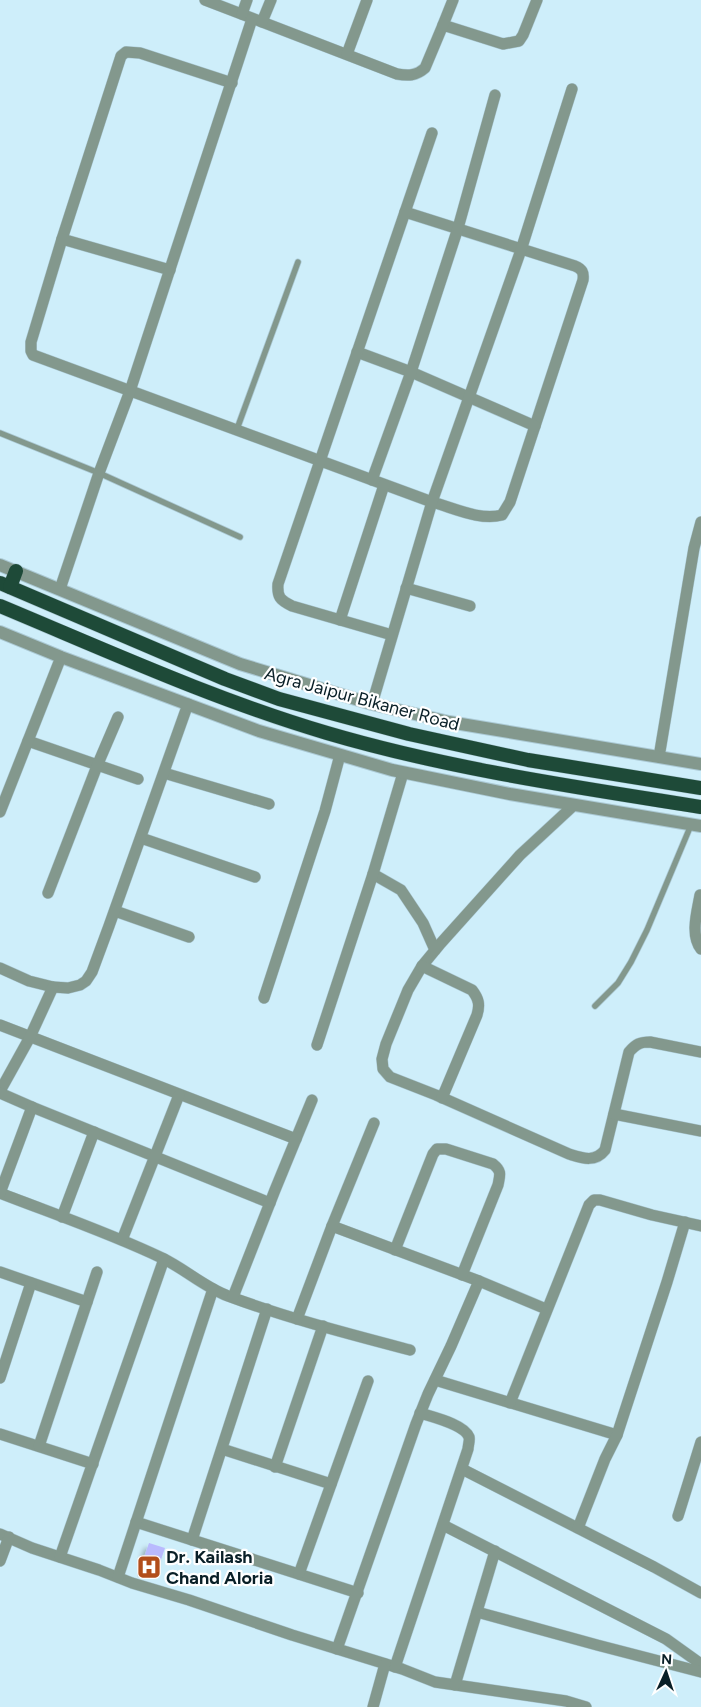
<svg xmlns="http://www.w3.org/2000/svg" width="701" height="1707" font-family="Figtree,sans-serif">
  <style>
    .building { fill: #b9bafe; filter: url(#shadow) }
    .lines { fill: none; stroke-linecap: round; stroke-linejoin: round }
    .service-casing { stroke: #abc9d4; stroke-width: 7 }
    .minor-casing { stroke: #abc9d4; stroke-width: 12 }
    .tertiary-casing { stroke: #abc9d4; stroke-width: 14 }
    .trunk-casing { stroke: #abc9d4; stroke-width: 15 }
    .service { stroke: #83988d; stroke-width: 5.5 }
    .minor { stroke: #83988d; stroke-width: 11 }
    .tertiary { stroke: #83988d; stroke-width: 12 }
    .trunk { stroke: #1e4a38; stroke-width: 14 }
    .labels { text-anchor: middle; stroke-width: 4.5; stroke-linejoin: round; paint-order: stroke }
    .street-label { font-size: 18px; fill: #091f27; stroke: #fff }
    .poi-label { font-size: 18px; font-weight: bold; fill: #091f27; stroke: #fff; text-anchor: start }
  </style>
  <defs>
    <filter id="shadow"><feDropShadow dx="-4.5" dy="4.5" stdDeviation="2.5" flood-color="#0004"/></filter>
  </defs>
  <rect width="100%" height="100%" fill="#ceeefa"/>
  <polygon class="building" points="149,1543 165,1548 156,1574 140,1569"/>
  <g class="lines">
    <g class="service-casing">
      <g id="service">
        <polyline points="237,429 298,262"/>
        <polyline points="0,433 99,473 240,537"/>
        <polyline points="595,1006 618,983 631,962 647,930 691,825"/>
      </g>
    </g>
    <g class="minor-casing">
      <g id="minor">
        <path d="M205,0L397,74C408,76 416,76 425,68L443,25L503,44L519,41L523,35L537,0"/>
        <polyline points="242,14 247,0"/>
        <polyline points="262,22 271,0"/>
        <polyline points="443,25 453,0"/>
        <polyline points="347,54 367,0"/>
        <path d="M232,83L140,53L126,52L121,56L62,239L31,342V351L33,355L432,502C454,508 480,521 502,515L510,502L583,280C584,272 582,269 575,266L405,212"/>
        <polyline points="62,239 170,270"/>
        <polyline points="357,352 411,372 535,426"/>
        <polyline points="372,480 411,372 458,228 495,95"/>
        <polyline points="406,588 470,606"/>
        <polyline points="60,589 99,473 130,391 252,19"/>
        <polyline points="340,620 384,485"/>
        <path d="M392,635L292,606C280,600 277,597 278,584L432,133"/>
        <polyline points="372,704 432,502 521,250 572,89"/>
        <polyline points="28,741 138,779"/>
        <polyline points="659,757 694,548 701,522"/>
        <polyline points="164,773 269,804"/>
        <path d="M574,805L520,855L441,943L422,966L408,990L386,1044L382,1059L383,1069L390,1077L436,1095L569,1154C582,1158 595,1163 605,1150L629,1052C636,1044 640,1042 650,1042L701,1052"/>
        <polyline points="0,812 61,657"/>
        <polyline points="141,838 255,877"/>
        <polyline points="373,874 401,890 423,923 435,950"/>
        <polyline points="48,893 97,766 118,717"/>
        <path d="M700,895C697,912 690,935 701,949"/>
        <polyline points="115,911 189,937"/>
        <path d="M422,966L472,990C479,999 480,1005 477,1015L442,1098"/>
        <polyline points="0,968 29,981 53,987 68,988 80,985 86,981 92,972 109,926 188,704"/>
        <polyline points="264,998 325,811 340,755"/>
        <polyline points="0,1025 296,1139"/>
        <polyline points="317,1045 373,874 403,773"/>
        <polyline points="0,1091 30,1037 53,987"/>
        <polyline points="0,1093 32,1107 270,1203"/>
        <polyline points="614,1114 701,1131"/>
        <path d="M0,1193C54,1214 110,1233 162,1258C185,1269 204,1287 228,1296C287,1318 349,1334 410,1350"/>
        <polyline points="0,1193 32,1107"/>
        <polyline points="62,1217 94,1132"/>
        <polyline points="332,1226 479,1281 546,1309"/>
        <polyline points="122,1240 179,1095"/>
        <path d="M395,1250L433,1154L437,1149H446L493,1164C502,1171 500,1175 498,1185L462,1275"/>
        <polyline points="0,1272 87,1302"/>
        <polyline points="233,1297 275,1190 312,1100"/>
        <polyline points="297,1319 332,1226 374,1123"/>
        <polyline points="0,1378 31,1283"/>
        <polyline points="435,1380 617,1435"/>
        <polyline points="510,1403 589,1205 594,1200 600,1200 652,1215 701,1226"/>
        <polyline points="0,1434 93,1464"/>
        <polyline points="39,1446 97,1272"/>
        <polyline points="222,1449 331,1484"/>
        <polyline points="275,1467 323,1326"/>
        <polyline points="462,1469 654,1567 701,1593"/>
        <polyline points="678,1516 701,1442"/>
        <polyline points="136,1522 358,1593"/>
        <polyline points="443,1525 666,1639 701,1664"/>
        <polyline points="578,1528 605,1459 617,1435 667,1282 685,1222"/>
        <polyline points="0,1534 32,1548 99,1570 132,1583 189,1600 292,1635 402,1669 435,1682 566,1701 586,1707"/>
        <polyline points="192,1540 267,1309"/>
        <polyline points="60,1557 164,1259"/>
        <polyline points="0,1561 9,1537"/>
        <polyline points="299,1574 368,1381"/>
        <polyline points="118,1577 213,1289"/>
        <polyline points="477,1612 597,1645 701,1672"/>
        <polyline points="337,1649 416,1424 428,1394 451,1346 479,1281"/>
        <path d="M395,1667L468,1449C468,1446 470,1440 469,1437C464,1424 432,1417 420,1413"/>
        <polyline points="455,1685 495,1551"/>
        <polyline points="373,1707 385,1664"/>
      </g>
    </g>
    <g class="tertiary-casing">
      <g id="tertiary">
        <polyline points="0,565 240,664 372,704 449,722 701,764"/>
        <polyline points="0,632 61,657 259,731 392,770 510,794 701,826"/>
      </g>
    </g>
    <g class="trunk-casing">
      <g id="trunk">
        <polyline points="0,583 225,679 279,699 409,734 528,760 701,788"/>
        <polyline points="10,587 16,571"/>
        <path d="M0,606C108,651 215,700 327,733C449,769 576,787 701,807"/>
      </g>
    </g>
    <use href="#service" class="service"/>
    <use href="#minor" class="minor"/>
    <use href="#tertiary" class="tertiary"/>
    <use href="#trunk" class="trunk"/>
  </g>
  <defs>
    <g id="hospital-square" transform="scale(1.25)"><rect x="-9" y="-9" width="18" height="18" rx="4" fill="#b24e1b" stroke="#fff"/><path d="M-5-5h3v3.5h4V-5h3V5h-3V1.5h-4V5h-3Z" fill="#fff"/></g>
  </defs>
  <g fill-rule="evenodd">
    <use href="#hospital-square" x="149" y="1567"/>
  </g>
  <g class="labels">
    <g class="street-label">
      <text transform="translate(362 699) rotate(15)" y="6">Agra Jaipur Bikaner Road</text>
    </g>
    <g class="poi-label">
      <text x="166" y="1563">Dr. Kailash<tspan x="166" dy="21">Chand Aloria</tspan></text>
    </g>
  </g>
  <g transform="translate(666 1672) rotate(3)" stroke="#ffffff" stroke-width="4" paint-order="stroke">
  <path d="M0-4L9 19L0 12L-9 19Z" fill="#091f27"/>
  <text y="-8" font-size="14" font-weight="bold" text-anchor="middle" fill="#091f27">N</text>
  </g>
</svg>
